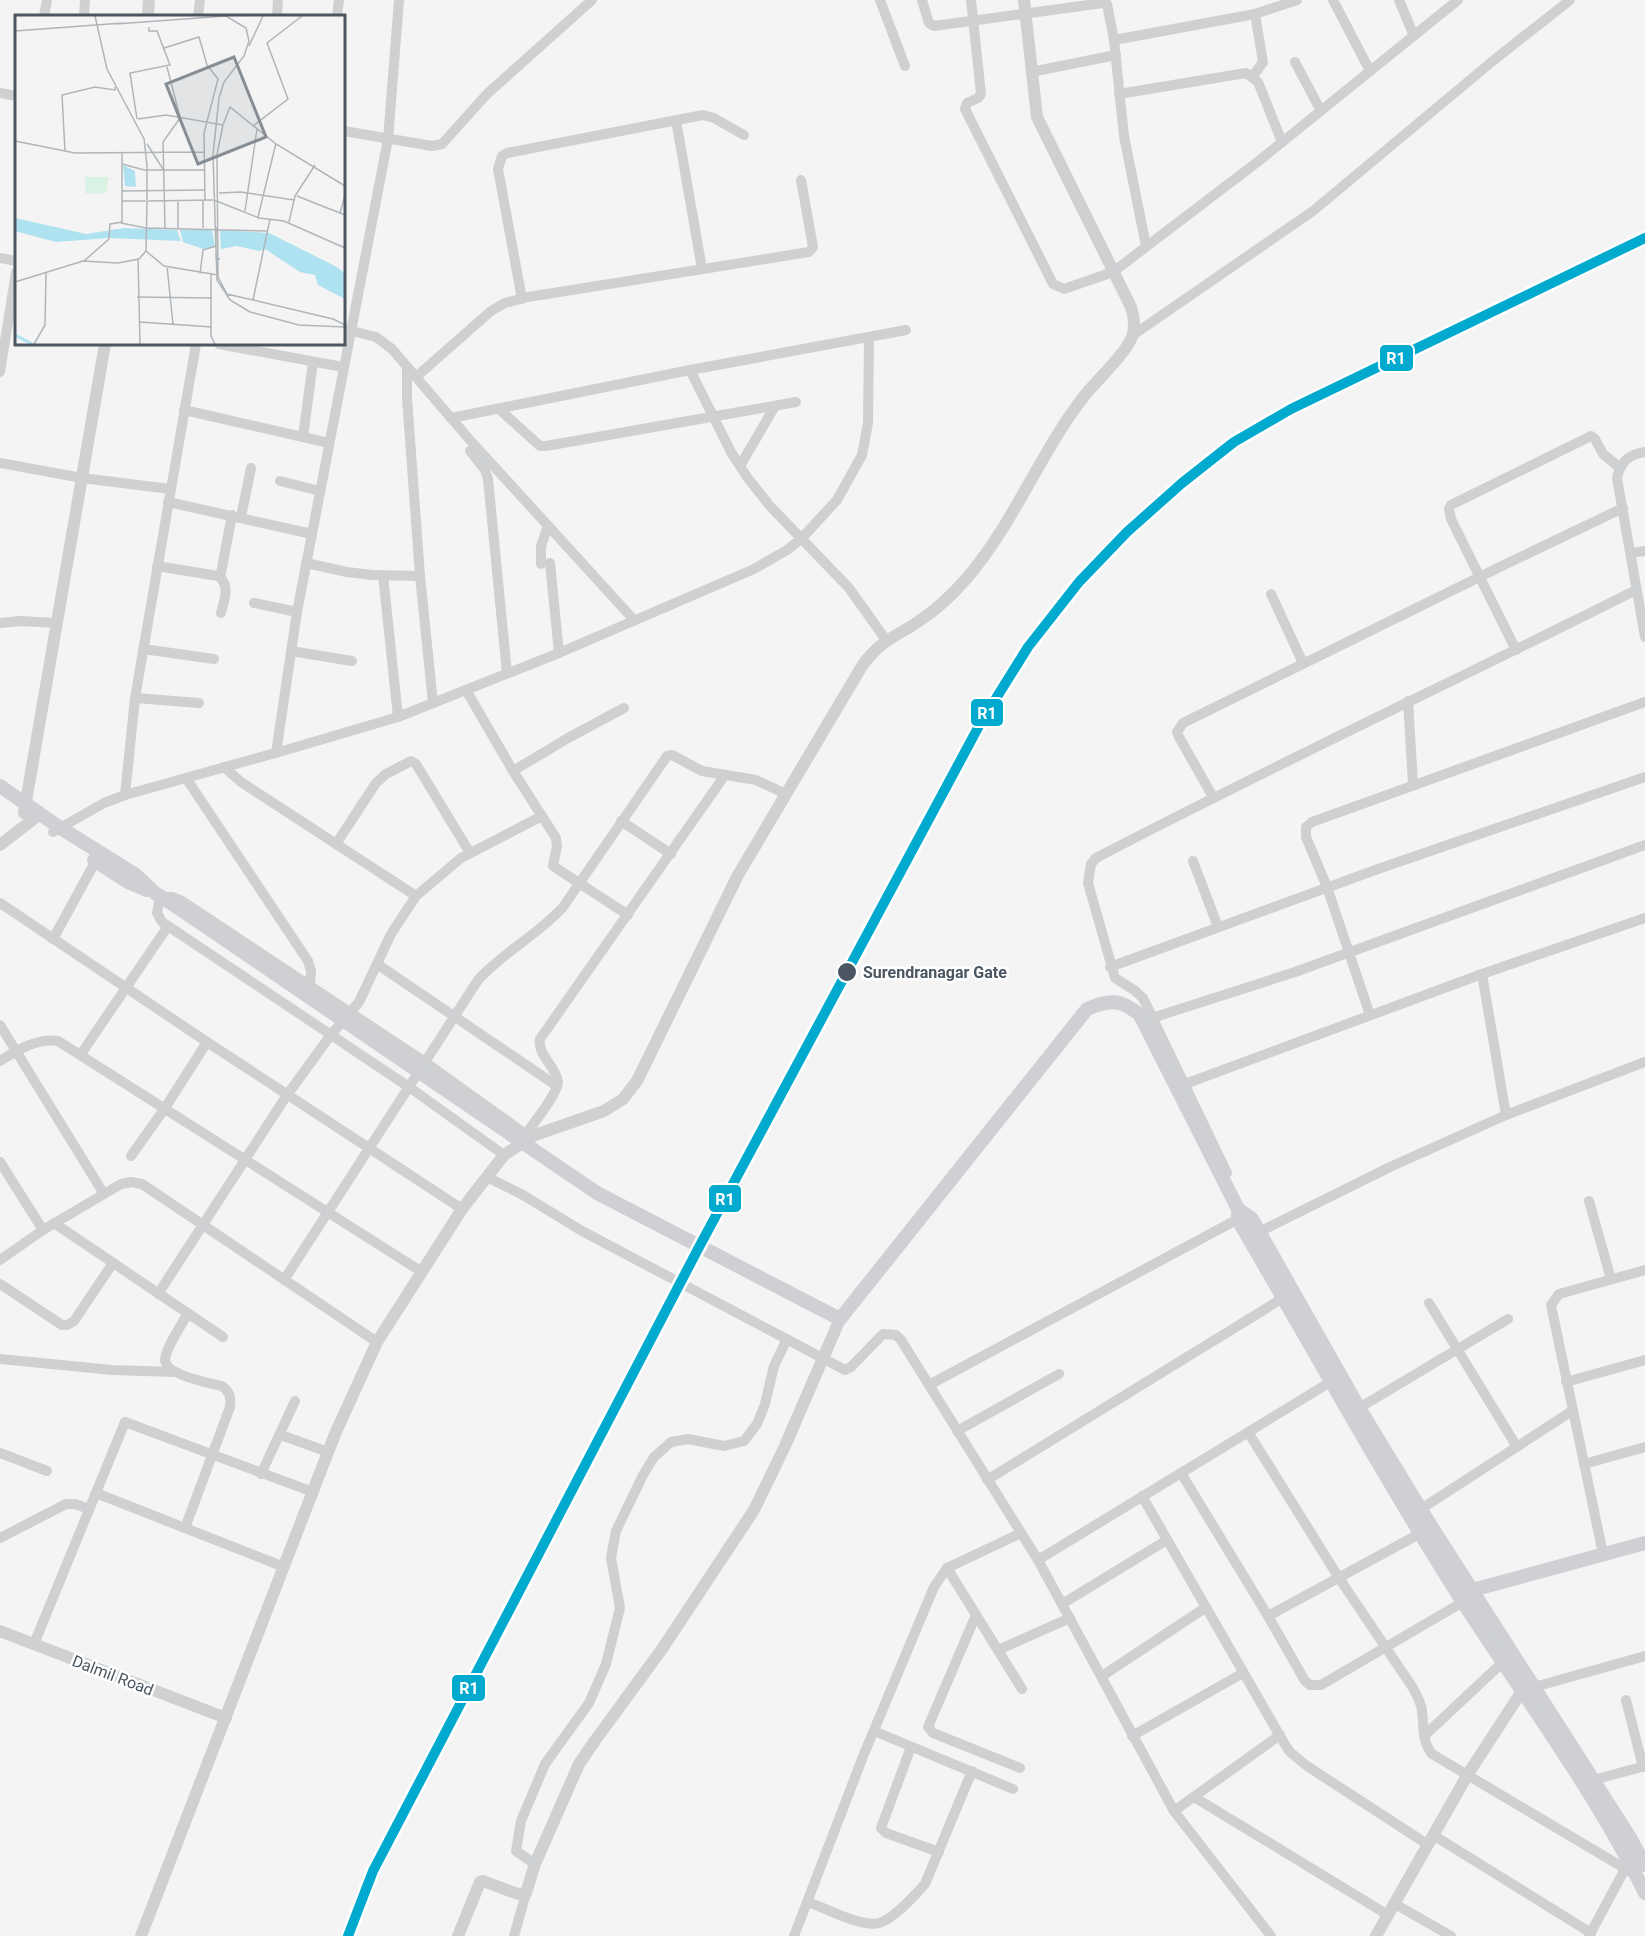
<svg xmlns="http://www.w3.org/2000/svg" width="1645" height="1936" font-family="Roboto,sans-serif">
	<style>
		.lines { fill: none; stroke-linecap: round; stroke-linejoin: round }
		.minor { stroke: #ced0d2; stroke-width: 10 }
		.tertiary { stroke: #ced0d2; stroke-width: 12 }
		.secondary { stroke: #ced0d4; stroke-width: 14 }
		.tertiary-bridge { stroke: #ced0d2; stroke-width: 12 }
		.secondary-bridge { stroke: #ced0d4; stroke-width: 14 }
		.rail-1-casing { stroke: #fff; stroke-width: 15 }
		.rail-1 { stroke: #00a9ce; stroke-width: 10 }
		.stop-dot { fill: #4a5661; stroke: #fff; stroke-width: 2 }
		.labels { text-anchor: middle; stroke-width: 5; stroke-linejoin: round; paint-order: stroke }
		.stop-label { font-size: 16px; font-weight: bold; fill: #4a5661; stroke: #fff; text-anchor: start }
		.street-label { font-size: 16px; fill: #4a5661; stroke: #fff }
		.inset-river { fill: none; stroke: #aee2f0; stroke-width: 3 }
		.inset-road { fill: none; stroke: #b0b5b9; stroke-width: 1.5 }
		.view { fill: #868d94; fill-opacity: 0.15; stroke: #868d94; stroke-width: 3 }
		.inset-edge { fill: none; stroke: #4a5661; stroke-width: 3 }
		.line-badge { stroke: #fff; stroke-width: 2 }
		.badge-label { font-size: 16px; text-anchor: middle; font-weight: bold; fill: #fff }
	</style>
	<rect width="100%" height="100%" fill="#f4f4f4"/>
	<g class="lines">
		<!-- minor -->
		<g class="minor">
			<path d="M880,0l25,66"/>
			<path d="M922,0l7,23 5,3 169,-23 4,1 7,36 10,96 22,110"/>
			<path d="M971,0l10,94 -3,4 -11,5 -2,6 88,175 11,5 49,-17 147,-112 198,-160"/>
			<path d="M1333,0l37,71"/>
			<path d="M1399,0l15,36"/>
			<path d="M44,16l3,-16"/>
			<path d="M84,16l1,-16"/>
			<path d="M198,16l2,-16"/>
			<path d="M277,16l1,-16"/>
			<path d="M337,16l2,-16"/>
			<path d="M1114,40l141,-26 42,-14"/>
			<path d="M1295,62l26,49"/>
			<path d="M1031,72l85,-17"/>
			<path d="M1253,76l10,-14 -8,-48"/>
			<path d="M0,93l16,3"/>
			<path d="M1119,94l127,-21 12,9 24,60"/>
			<path d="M676,120l26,149"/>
			<path d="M344,131l88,15 10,-2 45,-50 105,-94"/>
			<path d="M0,258l16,3"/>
			<path d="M522,299l-24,-130 4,-13 5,-3 196,-38 11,3 30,17"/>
			<path d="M344,329l32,8 16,12 77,90 165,181"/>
			<path d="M1133,335l180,-124 181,-151 76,-60"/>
			<path d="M219,344l124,23"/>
			<path d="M407,367v31l13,178 13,127"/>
			<path d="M690,370l41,82 16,25 23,29 79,82 37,52"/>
			<path d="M0,372l16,-100"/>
			<path d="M416,377l75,-66 14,-8 23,-6 281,-45 4,-5 -12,-67"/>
			<path d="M499,409l41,37h6l250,-44"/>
			<path d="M184,410l145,33"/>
			<path d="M451,418l239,-48 216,-40"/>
			<path d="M303,437l10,-75"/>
			<path d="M470,451l15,19 3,9 19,194"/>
			<path d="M1645,452c-17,3 -24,9 -28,26l28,159"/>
			<path d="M0,463l82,15 88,11"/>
			<path d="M740,466l35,-60"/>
			<path d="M280,481l40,10"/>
			<path d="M168,502l144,32"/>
			<path d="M241,517l10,-49"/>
			<path d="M1631,553l14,-2"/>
			<path d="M306,563l41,9 25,3 48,1"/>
			<path d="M550,563l9,90"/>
			<path d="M541,564v-18l7,-20"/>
			<path d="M157,566l61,10 3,-3 11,-58"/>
			<path d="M383,575l15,142"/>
			<path d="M218,576c13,9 6,24 3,37"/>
			<path d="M1271,594l32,69"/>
			<path d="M254,603l43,9"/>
			<path d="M0,623l20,-2 37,2"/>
			<path d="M143,649l71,10"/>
			<path d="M1516,650l-65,-131 -2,-10 2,-4 140,-69 4,3 8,15 16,13"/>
			<path d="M291,651l61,10"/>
			<path d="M466,690l47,81 43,67 1,8 -4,20 75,49"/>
			<path d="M135,698l64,5"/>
			<path d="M1408,701l5,83"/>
			<path d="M276,753l21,-141 91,-473 11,-139"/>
			<path d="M224,767l17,15 175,114"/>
			<path d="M513,771l55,-33 56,-30"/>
			<path d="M186,778l122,183 3,10 -1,15"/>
			<path d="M125,795l10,-97 61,-354"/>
			<path d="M1213,797l-34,-60 -2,-5 6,-9 323,-159 117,-56"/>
			<path d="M621,821l50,33"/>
			<path d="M53,832l51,-29 21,-8 161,-45 112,-33 161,-64 195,-84 33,-19 14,-11 36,-39 25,-45 6,-32 1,-86"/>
			<path d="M336,844l40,-61 10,-9 25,-13 5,3 54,89"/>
			<path d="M1193,861l25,66"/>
			<path d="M0,903l207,139 255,167"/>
			<path d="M53,939l46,-84"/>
			<path d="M377,964l180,122"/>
			<path d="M1110,967l268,-98 267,-92"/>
			<path d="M1482,974l24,141"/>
			<path d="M1370,1015l-43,-128 -21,-50v-10l6,-5 333,-120"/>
			<path d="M1152,1018l143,-46 350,-127"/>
			<path d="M0,1025l104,169"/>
			<path d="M81,1054l87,-128"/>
			<path d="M0,1061c17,-11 37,-23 58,-20l364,231"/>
			<path d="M1185,1084l297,-110 163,-56"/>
			<path d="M526,1134c7,-10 32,-41 32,-52 -2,-16 -21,-27 -18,-43l185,-264"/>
			<path d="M504,1155l-95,-68 -247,-165 -5,-9 3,-16h12l10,4 243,161 106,76"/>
			<path d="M131,1156l34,-48 42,-66"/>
			<path d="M0,1162l43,68"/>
			<path d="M1227,1173l-84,-175 -9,-8 -19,-12 -27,-95 3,-19 5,-6c178,-93 361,-178 540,-268"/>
			<path d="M487,1177l36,18 59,36 263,139 6,-3 32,-33 13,1 5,5 137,220 136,251 97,125"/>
			<path d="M1589,1201l22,78"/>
			<path d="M54,1223l169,114"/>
			<path d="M1259,1232l131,-65 116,-52 139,-53"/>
			<path d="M0,1260l43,-30 78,-46 10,-2 11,2 235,158"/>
			<path d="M284,1280l194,-300c25,-28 60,-45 85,-73l104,-151 5,-1 30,16 54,9 30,14"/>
			<path d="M0,1284l62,41h5l7,-4 39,-58"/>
			<path d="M158,1294l129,-199 43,-59 29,-34 32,-68 25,-38 45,-38 81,-42"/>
			<path d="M1429,1303l88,144"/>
			<path d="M0,1359l112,11 63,2"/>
			<path d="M1566,1382l79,-22"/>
			<path d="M929,1385l309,-166"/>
			<path d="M1359,1408l149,-89"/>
			<path d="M957,1431l102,-57"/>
			<path d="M1248,1432l91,146 74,110c4,8 8,14 9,23 2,16 0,31 10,43l204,121"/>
			<path d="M281,1435l47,17"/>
			<path d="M0,1453l47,18"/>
			<path d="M1584,1464l61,-17"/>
			<path d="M1181,1473l87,143 37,65 5,4h11l142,-83"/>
			<path d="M261,1474l34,-73"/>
			<path d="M987,1480l296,-182"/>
			<path d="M96,1493l188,74"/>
			<path d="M1142,1496l142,247 6,9 17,14 120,78"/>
			<path d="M1421,1509l151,-98"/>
			<path d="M185,1528l45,-121c1,-10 0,-15 -8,-21 -13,-3 -56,-11 -57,-26 0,-11 17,-36 23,-47"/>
			<path d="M0,1538l66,-34h9l14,5"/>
			<path d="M1603,1554l-52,-249 8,-11 86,-24"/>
			<path d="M1038,1560l294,-179"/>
			<path d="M947,1568l75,121"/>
			<path d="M1062,1604l105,-64"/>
			<path d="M976,1615l-48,112 5,6 87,35"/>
			<path d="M1268,1616l153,-83"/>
			<path d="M34,1644l91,-222 188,70"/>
			<path d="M998,1650l72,-32"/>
			<path d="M1102,1676l103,-68"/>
			<path d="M1527,1689l118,-33"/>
			<path d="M1626,1700l17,67"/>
			<path d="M874,1731l139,58"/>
			<path d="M1132,1736l111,-63"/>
			<path d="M1424,1736l79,-74"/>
			<path d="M911,1747l-30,81 5,5 53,19"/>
			<path d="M1593,1780l52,-14"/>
			<path d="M1194,1797l194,118"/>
			<path d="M1174,1811l106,-76"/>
			<path d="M1433,1835l158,98"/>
			<path d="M535,1864l-19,-13 5,-30 24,-57 44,-61 17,-39 14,-56 -9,-50 5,-27 27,-56 11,-18 17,-15 17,-3 36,7 20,-5 13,-17 8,-20 9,-38 13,-27"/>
			<path d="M808,1902c17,6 54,26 71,21 15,-4 36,-28 46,-39l47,-113"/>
			<path d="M1395,1904l56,32"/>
			<path d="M514,1936l12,-43"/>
			<path d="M794,1936l70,-182 70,-167 13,-19 74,-35"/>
			<path d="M1589,1936l36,-67"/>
		</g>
		<!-- tertiary -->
		<g class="tertiary">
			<path d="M148,16l1,-16"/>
			<path d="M24,813l81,-469"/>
			<path d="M0,845l40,-31"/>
			<path d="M0,1631l226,87"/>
			<path d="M141,1936l194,-502 42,-92 85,-133 42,-54 31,-20 69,-24 19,-12 14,-18 101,-206 124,-209c20,-28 35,-29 60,-47 16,-11 31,-25 44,-40 48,-55 74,-127 119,-184 12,-15 43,-43 48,-61 2,-9 1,-18 -2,-27l-94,-190 -13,-117"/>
			<path d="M458,1936l22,-54 3,-1 35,13 8,-1 9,-29 44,-100 15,-22"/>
			<path d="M1376,1936l92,-162 54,-83"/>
		</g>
		<!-- secondary -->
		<g class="secondary">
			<path d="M0,786l59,41 77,48 19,18 16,10"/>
			<path d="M94,860l34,22 19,8"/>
			<path d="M1140,1015l98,194v10l4,8c72,123 141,249 217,369 63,98 134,192 186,297"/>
			<path d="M1238,1209l14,10 107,189 67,110 203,318 16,29"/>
			<path d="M1465,1592l180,-49"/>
		</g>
		<!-- tertiary-bridge -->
		<path class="tertiary-bridge" d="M594,1742l68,-93 92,-139 31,-64 55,-127"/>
		<!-- secondary-bridge -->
		<path class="secondary-bridge" d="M171,903l426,290 243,126 247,-310c22,-10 34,-10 53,6"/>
		<defs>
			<path id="rail-1" d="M348,1936l25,-65 325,-622 282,-525 48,-77 51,-65 48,-50 55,-49 52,-41 57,-33 354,-171"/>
		</defs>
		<!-- rail-1 casing -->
		<use href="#rail-1" class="rail-1-casing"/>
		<!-- rail-1 -->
		<use href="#rail-1" class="rail-1"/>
	</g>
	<!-- markers -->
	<circle class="stop-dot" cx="847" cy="972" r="10"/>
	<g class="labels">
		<!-- stop labels -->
		<g class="stop-label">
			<text x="863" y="978">Surendranagar Gate</text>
		</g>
		<!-- street labels -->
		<g class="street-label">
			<text transform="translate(113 1675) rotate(21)" y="6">Dalmil Road</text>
		</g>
	</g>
	<!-- overview -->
	<g transform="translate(15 15)">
		<rect width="330" height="330" fill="#f4f4f4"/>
		<path d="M70,162h24l-3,16 -20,1z" fill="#d9f2e3"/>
		<path d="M108,150l12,6 1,16 -11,-1zM0,203l71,16 38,-6 53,2 4,11 -72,-3 -53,4 -41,-11zM165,215h32l3,16 -12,3 -20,-7zM205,215l49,3 66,33 10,7v26l-27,-14 -3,-10 -15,-3 -35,-23 -6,2 -22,-5 -16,3z" fill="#aee2f0"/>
		<path class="inset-river" d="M0,320l17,9"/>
		<path class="inset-road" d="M80,1l12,53 37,70M101,9l110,-8 20,12 3,13 -5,15 -20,26 -5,16 -6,57 4,125 13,20 20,12 49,13 46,2M0,16l108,-8M234,31l14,-30M149,33l35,-11 8,28 11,14 -14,54 1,67M152,52l13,50M122,104l-7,-46 40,-8 -13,-34h-8v-4M123,104l28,-4 57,10 7,-18 46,37 69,42M208,110l-6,29 1,123 9,17 26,6M238,111l35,-27 -21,-56 35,-27M129,123l3,28M0,126l60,12 129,-1M132,129l16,25M50,136l-3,-56 33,-8 20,3v-3M107,149l26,7M132,155h57M107,176l82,-1M204,178l22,-1 53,8M282,181l48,19M132,185v-36M199,185l45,18 25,3 61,27M107,186h24M132,186l66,-1M163,187v26M230,196l12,-82M325,198l5,-18M243,202l18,-74M255,204l-17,81 80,19 12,6M274,207l6,-26 20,-31M106,208l25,5 121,3M201,212v31l4,1M150,213l-2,-86 17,-24M188,213v-28M131,236l18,15 54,9M123,244l2,85M69,246l25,-22 1,-15 12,-2v-70M152,251l6,58M185,259l3,-24 13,-4M196,259v62l4,8M0,267l68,-21 35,2 21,-4 7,-8 1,-50M122,282l75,1M125,307l72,5M19,329l11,-19 1,-52"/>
		<path class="view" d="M219,42l32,80 -68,27 -32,-80z"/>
		<rect width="330" height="330" class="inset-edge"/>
	</g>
	<g class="line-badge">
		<rect x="1379" y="344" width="35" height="28" rx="6" fill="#00a9ce"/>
		<rect x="970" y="698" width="34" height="29" rx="6" fill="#00a9ce"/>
		<rect x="708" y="1184" width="34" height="29" rx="6" fill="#00a9ce"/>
		<rect x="451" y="1674" width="35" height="28" rx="6" fill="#00a9ce"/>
	</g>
	<g class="badge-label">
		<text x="1396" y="364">R1</text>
		<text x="987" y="719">R1</text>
		<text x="725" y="1205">R1</text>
		<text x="469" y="1694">R1</text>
	</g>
</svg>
